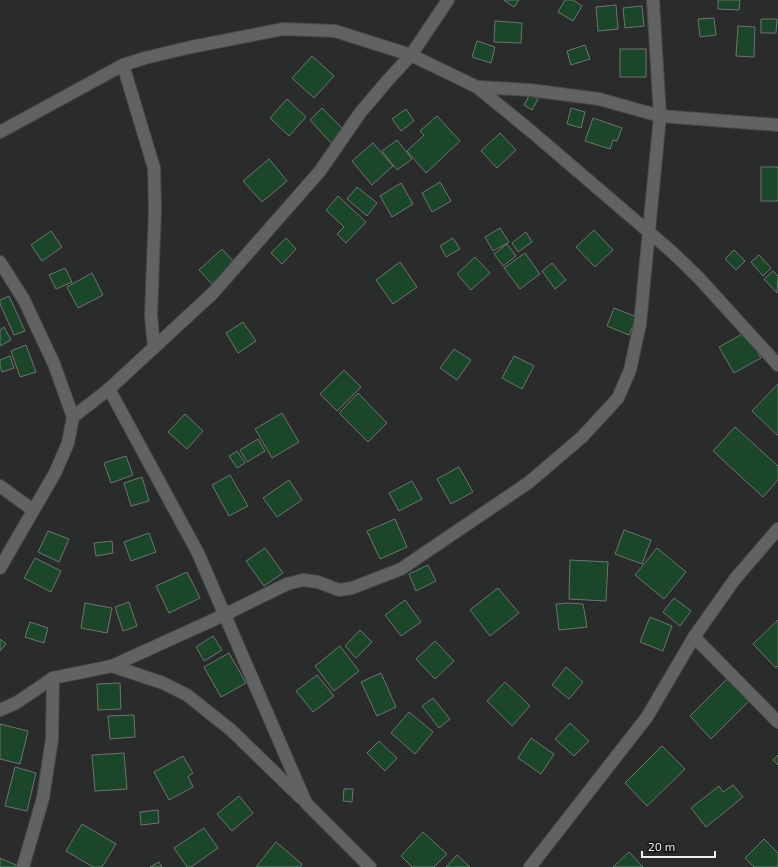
<svg xmlns="http://www.w3.org/2000/svg" width="778" height="867" font-family="'Exo 2',sans-serif">
	<style>
		.building { fill: #1b4629; stroke: #707371 }
		.lines { fill: none; stroke-linecap: round; stroke-linejoin: round }
		.minor-casing { stroke: #484948; stroke-width: 14 }
		.minor { stroke: #606361; stroke-width: 12 }
	</style>
	<rect width="100%" height="100%" fill="#2a2c2b"/>
	<!-- building -->
	<g class="building">
		<path d="M504,0h15l-5,7z"/>
		<path d="M565,0h8l9,6 -9,15 -15,-9z"/>
		<path d="M718,0h22l-1,10 -21,-1z"/>
		<path d="M616,5l2,24 -20,2 -2,-24z"/>
		<path d="M642,6l2,20 -19,2 -2,-20z"/>
		<path d="M714,18l2,17 -16,2 -2,-18z"/>
		<path d="M761,19h16l-1,14h-15z"/>
		<path d="M495,21l27,2 -1,20 -27,-1z"/>
		<path d="M738,26l17,1 -1,30 -18,-1z"/>
		<path d="M477,41l18,6 -4,16 -19,-6z"/>
		<path d="M585,45l5,14 -19,6 -4,-14z"/>
		<rect x="620" y="49" width="26" height="28"/>
		<path d="M312,56l22,20 -20,22 -22,-20z"/>
		<path d="M530,94l8,5 -6,11 -8,-5z"/>
		<path d="M287,99l19,18 -17,19 -19,-18z"/>
		<path d="M322,108l22,22 -13,13 -21,-23z"/>
		<path d="M571,108l14,4 -4,16 -14,-4z"/>
		<path d="M406,109l8,12 -13,10 -9,-12z"/>
		<path d="M437,116l23,25 -34,32 -19,-22 17,-16 -4,-4z"/>
		<path d="M593,118l29,10 -5,13 -4,-1 -3,9 -25,-8z"/>
		<path d="M500,133l16,17 -19,18 -16,-17z"/>
		<path d="M397,140l15,19 -15,11 -15,-19z"/>
		<path d="M373,143l20,23 -21,19 -20,-24z"/>
		<path d="M269,159l18,22 -25,21 -19,-21z"/>
		<rect x="761" y="167" width="17" height="34"/>
		<path d="M440,182l11,19 -19,11 -10,-19z"/>
		<path d="M401,183l12,21 -21,13 -12,-21z"/>
		<path d="M357,187l20,16 -10,13 -20,-17z"/>
		<path d="M338,196l28,26 -20,21 -9,-9 7,-7 -18,-17z"/>
		<path d="M500,228l9,14 -16,9 -8,-14z"/>
		<path d="M594,230l19,20 -18,17 -19,-20z"/>
		<path d="M51,231l11,16 -20,14 -11,-16z"/>
		<path d="M526,232l6,10 -14,10 -6,-9z"/>
		<path d="M286,238l10,11 -14,15 -11,-11z"/>
		<path d="M453,238l7,11 -14,8 -6,-11z"/>
		<path d="M507,244l9,12 -13,10 -9,-12z"/>
		<path d="M222,249l13,14 -23,21 -13,-14z"/>
		<path d="M734,250l11,11 -9,9 -11,-11z"/>
		<path d="M525,253l15,21 -20,15 -16,-21z"/>
		<path d="M759,255l12,13 -8,8 -12,-14z"/>
		<path d="M475,257l15,16 -19,17 -14,-16z"/>
		<path d="M400,262l17,25 -24,17 -17,-24z"/>
		<path d="M552,263l14,17 -11,9 -13,-18z"/>
		<path d="M65,268l7,14 -16,7 -7,-14z"/>
		<path d="M773,271l5,5 -1,17 -13,-14z"/>
		<path d="M92,273l11,22 -25,13 -11,-21z"/>
		<path d="M9,296l16,35 -11,4 -14,-31v-4z"/>
		<path d="M614,308l23,9 -8,18 -22,-9z"/>
		<path d="M243,322l13,19 -18,12 -12,-20z"/>
		<path d="M4,327l7,13 -11,6v-16z"/>
		<path d="M746,332l15,26 -27,15 -15,-26z"/>
		<path d="M26,345l10,27 -16,5 -9,-26z"/>
		<path d="M454,349l17,11 -14,20 -17,-12z"/>
		<path d="M10,356l4,12 -12,4 -2,-6v-6z"/>
		<path d="M514,356l20,10 -12,23 -20,-11z"/>
		<path d="M344,370l17,17 -24,24 -17,-17z"/>
		<path d="M778,384v51h-1l-25,-24z"/>
		<path d="M358,393l29,30 -19,19 -29,-29z"/>
		<path d="M282,413l17,29 -27,16 -17,-29z"/>
		<path d="M185,414l18,17 -16,18 -19,-17z"/>
		<path d="M735,427l43,39v14l-15,17 -50,-46z"/>
		<path d="M258,439l7,12 -18,11 -7,-12z"/>
		<path d="M237,451l8,12 -8,5 -8,-12z"/>
		<path d="M126,456l7,19 -22,8 -7,-20z"/>
		<path d="M459,467l14,25 -22,12 -14,-25z"/>
		<path d="M230,475l18,31 -19,10 -17,-31z"/>
		<path d="M142,477l7,24 -18,5 -7,-23z"/>
		<path d="M289,480l13,20 -25,17 -14,-19z"/>
		<path d="M412,481l10,18 -23,12 -10,-18z"/>
		<path d="M395,519l12,28 -27,12 -13,-28z"/>
		<path d="M624,530l27,10 -9,24 -27,-10z"/>
		<path d="M48,531l21,8 -10,23 -21,-10z"/>
		<path d="M149,533l7,19 -25,9 -7,-19z"/>
		<path d="M112,541l1,12 -17,3 -2,-13z"/>
		<path d="M265,548l18,25 -19,13 -18,-25z"/>
		<path d="M657,548l29,24 -22,27 -29,-24z"/>
		<path d="M35,558l26,13 -10,21 -27,-14z"/>
		<path d="M570,560l38,2 -2,39 -37,-2z"/>
		<path d="M428,565l8,16 -20,10 -7,-17z"/>
		<path d="M187,572l13,26 -31,15 -13,-27z"/>
		<path d="M498,588l21,25 -29,23 -20,-26z"/>
		<path d="M674,598l17,13 -11,15 -17,-14z"/>
		<path d="M405,600l16,22 -20,14 -16,-21z"/>
		<path d="M129,602l8,24 -14,5 -8,-24z"/>
		<path d="M85,603l27,5 -5,25 -26,-5z"/>
		<path d="M569,603l14,1 4,23 -28,3 -3,-26z"/>
		<path d="M650,617l22,9 -9,25 -23,-9z"/>
		<path d="M778,620v46l-2,2 -23,-24z"/>
		<path d="M30,622l18,6 -4,15 -19,-6z"/>
		<path d="M360,630l12,12 -16,16 -11,-12z"/>
		<path d="M213,636l9,14 -18,11 -8,-14z"/>
		<path d="M0,639l6,5 -6,7z"/>
		<path d="M435,641l19,20 -19,18 -19,-20z"/>
		<path d="M340,646l19,25 -25,20 -19,-25z"/>
		<path d="M229,653l17,30 -25,14 -17,-30z"/>
		<path d="M566,667l17,15 -14,17 -17,-14z"/>
		<path d="M381,673l15,34 -19,9 -16,-34z"/>
		<path d="M317,675l17,21 -21,16 -17,-21z"/>
		<path d="M729,677l22,22 -40,40 -21,-23z"/>
		<path d="M505,682l25,24 -18,20 -25,-25z"/>
		<path d="M120,683l1,26 -23,1 -1,-26z"/>
		<path d="M433,698l17,21 -11,9 -17,-22z"/>
		<path d="M409,712l24,20 -18,22 -24,-21z"/>
		<path d="M134,715l1,22 -25,2 -2,-23z"/>
		<path d="M570,723l19,18 -15,15 -19,-17z"/>
		<path d="M0,724l28,7 -8,33 -20,-5z"/>
		<path d="M531,738l23,16 -13,20 -23,-16z"/>
		<path d="M379,741l18,17 -12,13 -18,-18z"/>
		<path d="M662,746l23,23 -38,37 -22,-23z"/>
		<path d="M124,753l3,36 -32,2 -3,-36z"/>
		<path d="M778,755v10l-5,-5z"/>
		<path d="M183,756l10,17 -5,3 5,11 -24,13 -15,-28z"/>
		<path d="M15,767l21,6 -9,38 -22,-5z"/>
		<path d="M733,785l10,12 -37,30 -15,-19 28,-22 4,6z"/>
		<path d="M344,789h9l-1,13 -9,-1z"/>
		<path d="M239,796l14,17 -21,18 -15,-17z"/>
		<path d="M158,810l1,13 -18,2 -1,-13z"/>
		<path d="M82,824l34,20 -14,23h-9l-27,-16z"/>
		<path d="M204,828l14,20 -27,19h-4l-13,-19z"/>
		<path d="M423,832l24,22 -13,13h-22l-11,-11z"/>
		<path d="M764,839l14,14v14h-24l-9,-9z"/>
		<path d="M276,842l26,22 -2,3h-44z"/>
		<path d="M629,852l14,15h-30z"/>
		<path d="M457,855l13,12h-24z"/>
		<path d="M0,858l18,8 -1,1h-17z"/>
		<path d="M159,862l3,5h-12z"/>
	</g>
	<g class="lines">
		<defs>
			<g id="minor">
				<path d="M123,65l31,103 1,42 -4,105 3,33"/>
				<path d="M477,87l53,3 69,9 61,17 118,9"/>
				<path d="M0,132l123,-67 22,-7 46,-11 92,-18 52,2 76,24 37,-55"/>
				<path d="M0,262l24,38 30,64 19,53"/>
				<path d="M109,389l89,164 108,250 64,64"/>
				<path d="M0,486l33,24"/>
				<path d="M0,568l55,-95 13,-30 5,-26 36,-28 104,-96 107,-122 40,-58 28,-33 23,-25 66,32 55,45 139,119 27,26 80,88"/>
				<path d="M694,637l84,85"/>
				<path d="M112,666l51,17 24,12 44,35 70,68"/>
				<path d="M0,710l16,-7 37,-25 59,-12 112,-51 63,-31 16,-4 15,2 21,8 13,-2 49,-19 127,-86 54,-46 36,-39 12,-28 10,-46 20,-208 -7,-116"/>
				<path d="M23,867l20,-69 9,-59 1,-61"/>
				<path d="M530,867l117,-150 47,-80 41,-58 43,-50"/>
			</g>
		</defs>
		<!-- minor casing -->
		<use href="#minor" class="minor-casing"/>
		<!-- minor -->
		<use href="#minor" class="minor"/>
	</g>
	<!-- scale -->
	<path d="M642 851v6h73v-6" fill="none" stroke="#eeefee" stroke-width="2"/>
	<text x="648" y="851" font-size="12" fill="#eeefee" stroke="#141514" stroke-width="3" paint-order="stroke">20 m</text>
</svg>
